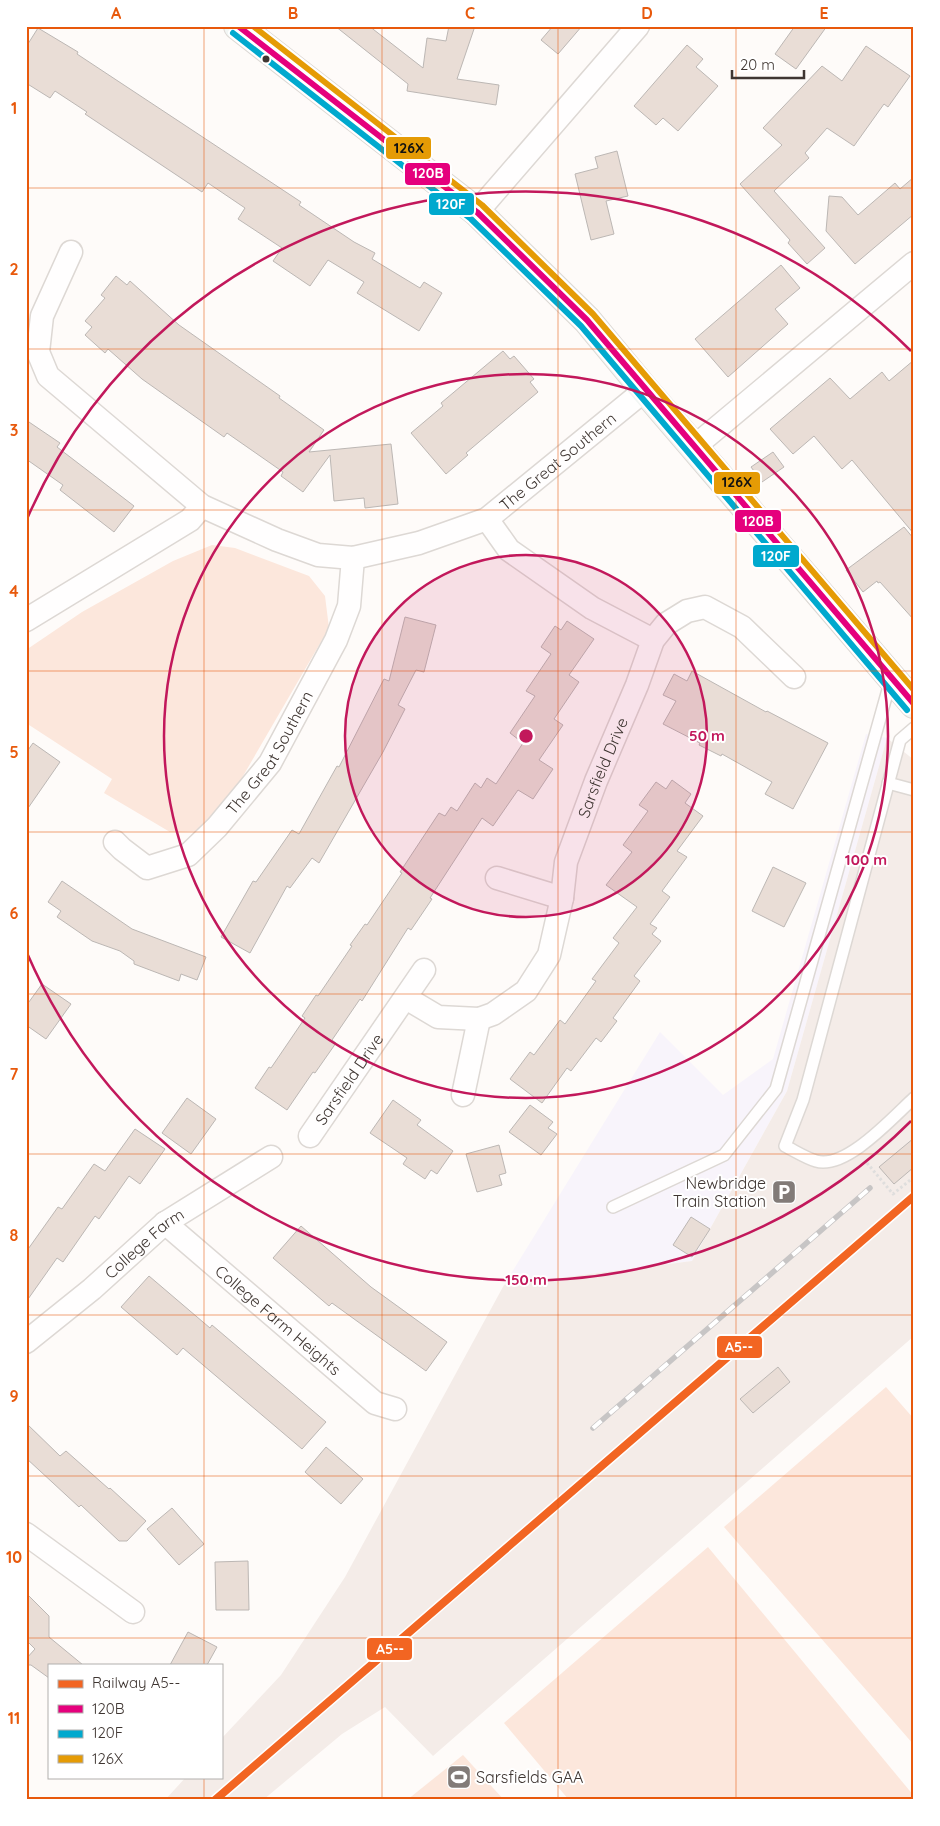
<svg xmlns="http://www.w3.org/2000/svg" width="940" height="1826" font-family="Quicksand,sans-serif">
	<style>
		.commercial { fill: #f8f4fb }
		.built { fill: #f4ece8 }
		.green { fill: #fce7dc }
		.building { fill: #e9ddd6; stroke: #bcb7b4 }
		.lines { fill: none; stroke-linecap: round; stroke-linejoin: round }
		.service-casing { stroke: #ddd8d4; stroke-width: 14 }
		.minor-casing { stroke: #ddd8d4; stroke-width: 25 }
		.secondary-casing { stroke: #ddd8d4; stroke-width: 30 }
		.path { stroke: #dfdedd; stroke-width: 3; stroke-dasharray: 2.5 2.5; stroke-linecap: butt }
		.service { stroke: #fffefe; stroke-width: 11 }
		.minor { stroke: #fffefe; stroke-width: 22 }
		.secondary { stroke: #f2f6f4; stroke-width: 28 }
		.rail-casing { stroke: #c7c5c5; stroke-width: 5.5 }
		.rail { stroke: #fff; stroke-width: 4; stroke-dasharray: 11; stroke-linecap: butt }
		.bus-1-casing { stroke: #fff; stroke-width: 10 }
		.bus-2-casing { stroke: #fff; stroke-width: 10 }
		.bus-3-casing { stroke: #fff; stroke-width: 10 }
		.bus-1 { stroke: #e5007d; stroke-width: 6 }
		.bus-2 { stroke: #00a9ce; stroke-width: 6 }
		.bus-3 { stroke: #e59b05; stroke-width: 6 }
		.rail-1-casing { stroke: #fff; stroke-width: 11 }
		.rail-1 { stroke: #f26522; stroke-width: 8 }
		.grid { fill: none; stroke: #e8590c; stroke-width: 1; stroke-opacity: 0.55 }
		.ring { fill: none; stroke: #c2185b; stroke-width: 2.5 }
		.bus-dot { fill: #3f3632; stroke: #fff; stroke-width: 2 }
		.labels { text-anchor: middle; stroke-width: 4; stroke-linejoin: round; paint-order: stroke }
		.street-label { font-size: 16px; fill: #3f3632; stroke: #fff }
		.poi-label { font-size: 16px; fill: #3f3632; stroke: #fff; text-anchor: end }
		.centre { fill: #c2185b; stroke: #fff; stroke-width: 2.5 }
		.ring-label { font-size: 15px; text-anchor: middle; font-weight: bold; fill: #c2185b; stroke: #fff; stroke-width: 4; stroke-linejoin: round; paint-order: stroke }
		.line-badge { stroke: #fff; stroke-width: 2 }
		.badge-label { font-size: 14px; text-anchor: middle; font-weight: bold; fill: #fff }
		.pale-badge-label { font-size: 14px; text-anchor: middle; font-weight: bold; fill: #111 }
		.neatline { fill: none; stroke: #e8590c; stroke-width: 2 }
		.grid-label { font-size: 16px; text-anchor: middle; font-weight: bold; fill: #e8590c }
	</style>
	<rect width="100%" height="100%" fill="#fefbf9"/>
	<!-- commercial -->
	<path class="commercial" d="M866,734l21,4 -100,353 -95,170 -188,24 156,-253 63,63 50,-36z"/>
	<!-- built -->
	<path class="built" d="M887,738l27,22v576l-481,420 -48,-49 -43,27 -79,66h-98l21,-23h35v-38l60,-64 64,-98 159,-292 188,-24 95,-170z"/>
	<!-- green -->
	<g class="green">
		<path d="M212,545l23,3 74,28 16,20 4,32 -97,167 -36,36 -26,1 -66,-39 8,-14 -86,-56v-73l56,-38 91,-51z"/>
		<path d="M886,1387l28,32v326l-190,-218z"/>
		<path d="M708,1547l206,249v4h-345l-65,-77z"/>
		<path d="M463,1755l41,45h-97z"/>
	</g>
	<!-- building -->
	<g class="building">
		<path d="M335,26h34l54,42 4,-30 19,3 3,-15h26l-18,53 42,6 -3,20 -89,-14 1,-7z"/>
		<path d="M553,26h29l-24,28 -17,-14z"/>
		<path d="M795,26h32l-31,43 -21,-15z"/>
		<path d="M38,28l40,24 -1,2 224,148 -2,3 55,37 21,11 -3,6 48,29 4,-6 18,11 -23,38 -62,-38 7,-11 -36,-22 -18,26 -37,-25 9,-13 -44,-29 7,-11 -37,-25 -6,9 -117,-78 2,-2 -32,-21 -5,7 -24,-15v-36z"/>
		<path d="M687,45l16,14 -7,8 22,19 -40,45 -15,-13 -7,7 -22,-19z"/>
		<path d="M866,46l44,30 -22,31 -4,-3 -30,42 -27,-18 -22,25 4,5 -35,33 51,57 -18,16 -19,-21 2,-3 -50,-56 42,-39 -19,-17 59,-62 20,15z"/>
		<path d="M617,151l11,45 -22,5 8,33 -23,6 -16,-66 23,-6 -3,-11z"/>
		<path d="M914,177v37l-59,50 -29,-33 3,-35 13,1 16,18 37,-32 5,6z"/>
		<path d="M781,265l19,23 -25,21 13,15 -60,53 -33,-38z"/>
		<path d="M116,276l11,9 3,-4 49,44 101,71 -1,2 45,32 -15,22 82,-8 7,60 -33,4 -1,-10 -30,3 -4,-46 -27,37 -22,-16 2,-4 -56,-39 -3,4 -82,-58 -34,-30 -3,4 -20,-18 7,-8 -7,-6 20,-23 -4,-3z"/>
		<path d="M503,351l7,8 4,-3 20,23 -4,3 8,10 -72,61 2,2 -22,19 -35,-41 32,-27 -2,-3z"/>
		<path d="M914,360v174l-62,-74 -10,9 -28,-33 -21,18 -23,-25 60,-51 20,21 32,-27 7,9z"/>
		<path d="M26,420l34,23 -3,4 77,59 -20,26 -54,-42 3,-5 -37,-26z"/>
		<path d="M773,452l11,15 -22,15 -11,-15z"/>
		<path d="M904,527l10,12v81l-34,-38 -2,1 -1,-2 -14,11 -17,-22z"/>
		<path d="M405,617l31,8 -12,47 -8,-2 -18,35 7,4 -22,43 -64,111 -7,-5 -22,30 -3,-2 -37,67 -29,-16 32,-56 3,1 36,-52 7,4 38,-68 2,1 45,-88 5,2z"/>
		<path d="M567,621l27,18 -25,36 10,7 -25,37 9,6 -24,35 14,9 -20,30 -15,-9 -25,36 -11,-8 -52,80 2,1 -21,31 -3,-2 -46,73 -2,-2 -28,41 4,3 -21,30 -2,-1 -26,38 -32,-22 14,-21 2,1 34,-50 -3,-2 14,-21 2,1 34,-50 -2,-1 15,-21 2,1 35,-52 -2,-1 39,-59 6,3 6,-9 6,4 18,-28 6,5 6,-10 9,6 27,-41 -13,-10 25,-37 -9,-5 25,-37 -10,-7 14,-21 6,4z"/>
		<path d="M692,671l74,41 1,-1 61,32 -35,66 -28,-15 7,-12 -50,-28 -1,2 -22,-11 1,-2 -37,-19 13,-23 -13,-6 11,-21 13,7z"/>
		<path d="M33,743l27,19 -34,49v-58z"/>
		<path d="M672,780l19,14 -6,9 18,13 -26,35 10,6 -25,34 8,6 -20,27 7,4 -5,6 9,7 -27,35 6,5 -27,37 4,3 -16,21 -5,-4 -25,33 -4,-3 -25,35 -32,-24 20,-27 4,3 26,-35 5,4 31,-43 -4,-2 27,-36 -6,-5 24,-31 -31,-22 26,-33 -9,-7 25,-34 -9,-6 17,-23 10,7z"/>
		<path d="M773,867l33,16 -22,44 -32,-16z"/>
		<path d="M62,881l70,48 74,28 -9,23 -16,-6 -2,7 -45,-17v-3l-14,-10 -28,-10 -35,-24 4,-6 -13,-9z"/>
		<path d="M42,984l29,20 -25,35 -20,-14v-19z"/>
		<path d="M187,1098l29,21 -25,35 -29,-21z"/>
		<path d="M393,1100l28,20 -4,5 36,26 -16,23 -6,-4 -6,9 -22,-15 4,-6 -37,-25z"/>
		<path d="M530,1105l23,17 -5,6 9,6 -16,21 -32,-23z"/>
		<path d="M135,1129l30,20 -25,35 -11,-8 -30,43 -4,-3 -32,46 -6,-4 -31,44v-50l32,-45 4,2 32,-45 11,7z"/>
		<path d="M914,1138v29l-20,17 -15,-17z"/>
		<path d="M499,1145l7,28 -7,2 3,10 -25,7 -11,-38z"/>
		<path d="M691,1217l19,12 -18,28 -19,-12z"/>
		<path d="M301,1226l70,61 76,55 -21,29 -94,-68 -3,3 -56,-48z"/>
		<path d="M149,1276l61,52 2,-3 114,97 -24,27 -119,-101 -6,7 -56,-48z"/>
		<path d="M778,1367l12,15 -37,31 -13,-14z"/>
		<path d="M26,1423l34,33 6,-5 43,38 1,-1 36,33 -19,20h-8l-38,-36 -2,2 -53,-49z"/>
		<path d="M326,1447l37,32 -22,25 -36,-32z"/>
		<path d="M172,1508l32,36 -25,21 -32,-36z"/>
		<path d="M248,1561l1,49h-33l-1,-48z"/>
		<path d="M26,1593l23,23v21l34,28h-34v13l-18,-13h-5v-6l9,-10 -9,-9z"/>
		<path d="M188,1632l29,15 -10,18h-37z"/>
	</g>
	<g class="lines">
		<defs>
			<g id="service">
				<path d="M914,728l-14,12 -97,360 -18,46c10,5 21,12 31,15 30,9 77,-44 98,-63"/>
				<path d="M888,783l26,7"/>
				<path d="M613,1207l111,-52 52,-66 115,-410"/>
			</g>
			<g id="minor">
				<path d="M477,212l161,-186"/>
				<path id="s1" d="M71,252l-29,64 -4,36 10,24 154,130 75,34 41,15 35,3 66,-15 68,-24 158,-129"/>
				<path d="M694,447l220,-184"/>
				<path d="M487,519l22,31 83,58 61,32"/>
				<path d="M26,620l164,-100 12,-14"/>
				<path id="s2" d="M115,842l7,7 25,19 41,-13 29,-28 53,-64 66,-123 13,-34 4,-48"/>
				<path d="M497,878l65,20"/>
				<path id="s3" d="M406,998l32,19 41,2 14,-5 33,-23 23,-36 13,-57 4,-36 30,-81 41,-96 16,-45 13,-16 21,-13 18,-4 37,20 52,50"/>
				<path d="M463,1095l16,-76"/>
				<path id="s4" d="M310,1136l114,-166"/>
				<path id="s5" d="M165,1223l210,180 20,6"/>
				<path id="s6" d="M26,1342l66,-53 73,-66 106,-66"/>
				<path d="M26,1534l107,78"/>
			</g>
			<path id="secondary" d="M238,26l239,186 110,108 58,70 269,314"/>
		</defs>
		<!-- service casing -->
		<use href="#service" class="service-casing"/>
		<!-- minor casing -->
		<use href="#minor" class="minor-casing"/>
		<!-- secondary casing -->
		<use href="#secondary" class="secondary-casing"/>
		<!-- path -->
		<path class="path" d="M867,1163l26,31 21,-17"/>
		<!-- service -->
		<use href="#service" class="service"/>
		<!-- minor -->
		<use href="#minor" class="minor"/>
		<!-- secondary -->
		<use href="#secondary" class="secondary"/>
		<defs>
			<path id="rail" d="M593,1428l277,-240"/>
		</defs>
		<!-- rail casing -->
		<use href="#rail" class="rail-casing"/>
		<!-- rail -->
		<use href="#rail" class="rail"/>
		<defs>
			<path id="bus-1" d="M238,26l239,186 110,108 327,384"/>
			<path id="bus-2" d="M233,33l238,186 110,107 326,384"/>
			<path id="bus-3" d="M253,26l229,179 111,109 321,376"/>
		</defs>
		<!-- bus-1 casing -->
		<use href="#bus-1" class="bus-1-casing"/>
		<!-- bus-2 casing -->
		<use href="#bus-2" class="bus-2-casing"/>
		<!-- bus-3 casing -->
		<use href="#bus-3" class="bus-3-casing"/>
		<!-- bus-1 -->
		<use href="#bus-1" class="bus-1"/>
		<!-- bus-2 -->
		<use href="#bus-2" class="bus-2"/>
		<!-- bus-3 -->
		<use href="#bus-3" class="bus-3"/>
		<defs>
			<path id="rail-1" d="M215,1800l699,-604"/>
		</defs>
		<!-- rail-1 casing -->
		<use href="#rail-1" class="rail-1-casing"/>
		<!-- rail-1 -->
		<use href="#rail-1" class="rail-1"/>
	</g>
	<!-- grid -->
	<path class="grid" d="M204,26v1639M382,26v1774M558,26v1774M736,26v1774M26,188h888M26,349h888M26,510h888M26,671h888M26,832h888M26,994h888M26,1154h888M26,1315h888M26,1476h888M26,1638h888M204,1777v23"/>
	<!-- distance rings -->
	<circle cx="526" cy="736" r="181" fill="#c2185b" fill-opacity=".12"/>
	<g class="ring">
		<circle cx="526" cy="736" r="181"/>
		<circle cx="526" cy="736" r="362"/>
		<path d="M911 1121A544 544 0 0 1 27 953M27 519A544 544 0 0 1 911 351"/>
	</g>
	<!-- icons -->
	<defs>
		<symbol id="parking-square" viewBox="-11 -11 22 22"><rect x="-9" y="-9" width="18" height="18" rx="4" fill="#827b78" stroke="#fff"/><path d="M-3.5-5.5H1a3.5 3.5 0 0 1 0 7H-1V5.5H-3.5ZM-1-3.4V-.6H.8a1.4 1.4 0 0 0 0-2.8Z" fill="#fff"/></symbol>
		<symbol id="stadium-square" viewBox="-11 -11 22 22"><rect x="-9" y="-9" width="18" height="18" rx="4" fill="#827b78" stroke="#fff"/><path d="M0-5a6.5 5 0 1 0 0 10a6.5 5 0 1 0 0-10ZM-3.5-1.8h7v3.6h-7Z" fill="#fff"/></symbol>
	</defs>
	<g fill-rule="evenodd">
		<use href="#parking-square" x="770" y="1178" width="28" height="28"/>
		<use href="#stadium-square" x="445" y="1763" width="28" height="28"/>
	</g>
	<!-- markers -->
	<circle class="bus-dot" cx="266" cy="59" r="4.5"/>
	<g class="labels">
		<!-- street labels -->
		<g class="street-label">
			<text dy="6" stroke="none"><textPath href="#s1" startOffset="726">The Great Southern</textPath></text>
			<text dy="6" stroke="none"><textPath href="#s2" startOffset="216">The Great Southern</textPath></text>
			<text dy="6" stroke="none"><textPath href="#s3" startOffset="372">Sarsfield Drive</textPath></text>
			<text dy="6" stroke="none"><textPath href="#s4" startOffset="69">Sarsfield Drive</textPath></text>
			<text dy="6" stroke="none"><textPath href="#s6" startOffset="154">College Farm</textPath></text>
			<text dy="6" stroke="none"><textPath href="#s5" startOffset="149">College Farm Heights</textPath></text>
		</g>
		<!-- poi labels -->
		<g class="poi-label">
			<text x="766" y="1189">Newbridge<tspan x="766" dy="18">Train Station</tspan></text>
			<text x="476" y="1783" text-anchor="start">Sarsfields GAA</text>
		</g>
	</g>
	<circle cx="526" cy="736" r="8" class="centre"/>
	<g class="ring-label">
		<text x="707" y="741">50 m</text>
		<text x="866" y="865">100 m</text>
		<text x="526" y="1285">150 m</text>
	</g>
	<g class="line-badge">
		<rect x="385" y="136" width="47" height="24" rx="5" fill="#e59b05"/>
		<rect x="404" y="162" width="47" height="24" rx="5" fill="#e5007d"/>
		<rect x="428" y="192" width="47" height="24" rx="5" fill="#00a9ce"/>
		<rect x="713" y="471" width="48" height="24" rx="5" fill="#e59b05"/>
		<rect x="734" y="509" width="48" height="24" rx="5" fill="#e5007d"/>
		<rect x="752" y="544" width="48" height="24" rx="5" fill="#00a9ce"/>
		<rect x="716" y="1335" width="47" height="24" rx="5" fill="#f26522"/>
		<rect x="366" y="1637" width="47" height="24" rx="5" fill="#f26522"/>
	</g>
	<g class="badge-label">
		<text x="428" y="178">120B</text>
		<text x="451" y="209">120F</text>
		<text x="758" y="526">120B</text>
		<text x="776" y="561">120F</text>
		<text x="739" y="1352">A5--</text>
		<text x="390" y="1654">A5--</text>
	</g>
	<g class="pale-badge-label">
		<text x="409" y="153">126X</text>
		<text x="737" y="487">126X</text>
	</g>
	<!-- border -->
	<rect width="940" height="1826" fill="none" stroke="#ffffff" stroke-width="55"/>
	<!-- legend -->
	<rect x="48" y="1664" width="175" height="115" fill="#ffffff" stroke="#b2afad"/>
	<rect x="58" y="1680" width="25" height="8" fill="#f26522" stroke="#b2afad"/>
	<text x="92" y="1688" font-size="15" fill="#3f3632">Railway A5--</text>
	<rect x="58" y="1705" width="25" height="8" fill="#e5007d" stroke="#b2afad"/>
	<text x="92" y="1714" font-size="15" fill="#3f3632">120B</text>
	<rect x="58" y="1730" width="25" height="8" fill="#00a9ce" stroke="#b2afad"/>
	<text x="92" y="1738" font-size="15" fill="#3f3632">120F</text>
	<rect x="58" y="1755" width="25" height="8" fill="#e59b05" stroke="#b2afad"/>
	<text x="92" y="1764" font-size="15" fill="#3f3632">126X</text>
	<!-- scale -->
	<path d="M732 70v8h72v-8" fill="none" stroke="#3f3632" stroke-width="2.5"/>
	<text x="740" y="70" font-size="15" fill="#3f3632" stroke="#ffffff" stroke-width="4" paint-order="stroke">20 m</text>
	<rect x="28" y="28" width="884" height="1770" class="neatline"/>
	<g class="grid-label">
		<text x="116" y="19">A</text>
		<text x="293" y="19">B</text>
		<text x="470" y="19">C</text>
		<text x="647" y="19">D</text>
		<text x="824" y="19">E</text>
		<text x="14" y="114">1</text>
		<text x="14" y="275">2</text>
		<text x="14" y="436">3</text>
		<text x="14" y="597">4</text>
		<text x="14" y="758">5</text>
		<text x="14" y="919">6</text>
		<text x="14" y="1080">7</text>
		<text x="14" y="1241">8</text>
		<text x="14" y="1402">9</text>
		<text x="14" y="1563">10</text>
		<text x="14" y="1724">11</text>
	</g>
</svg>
